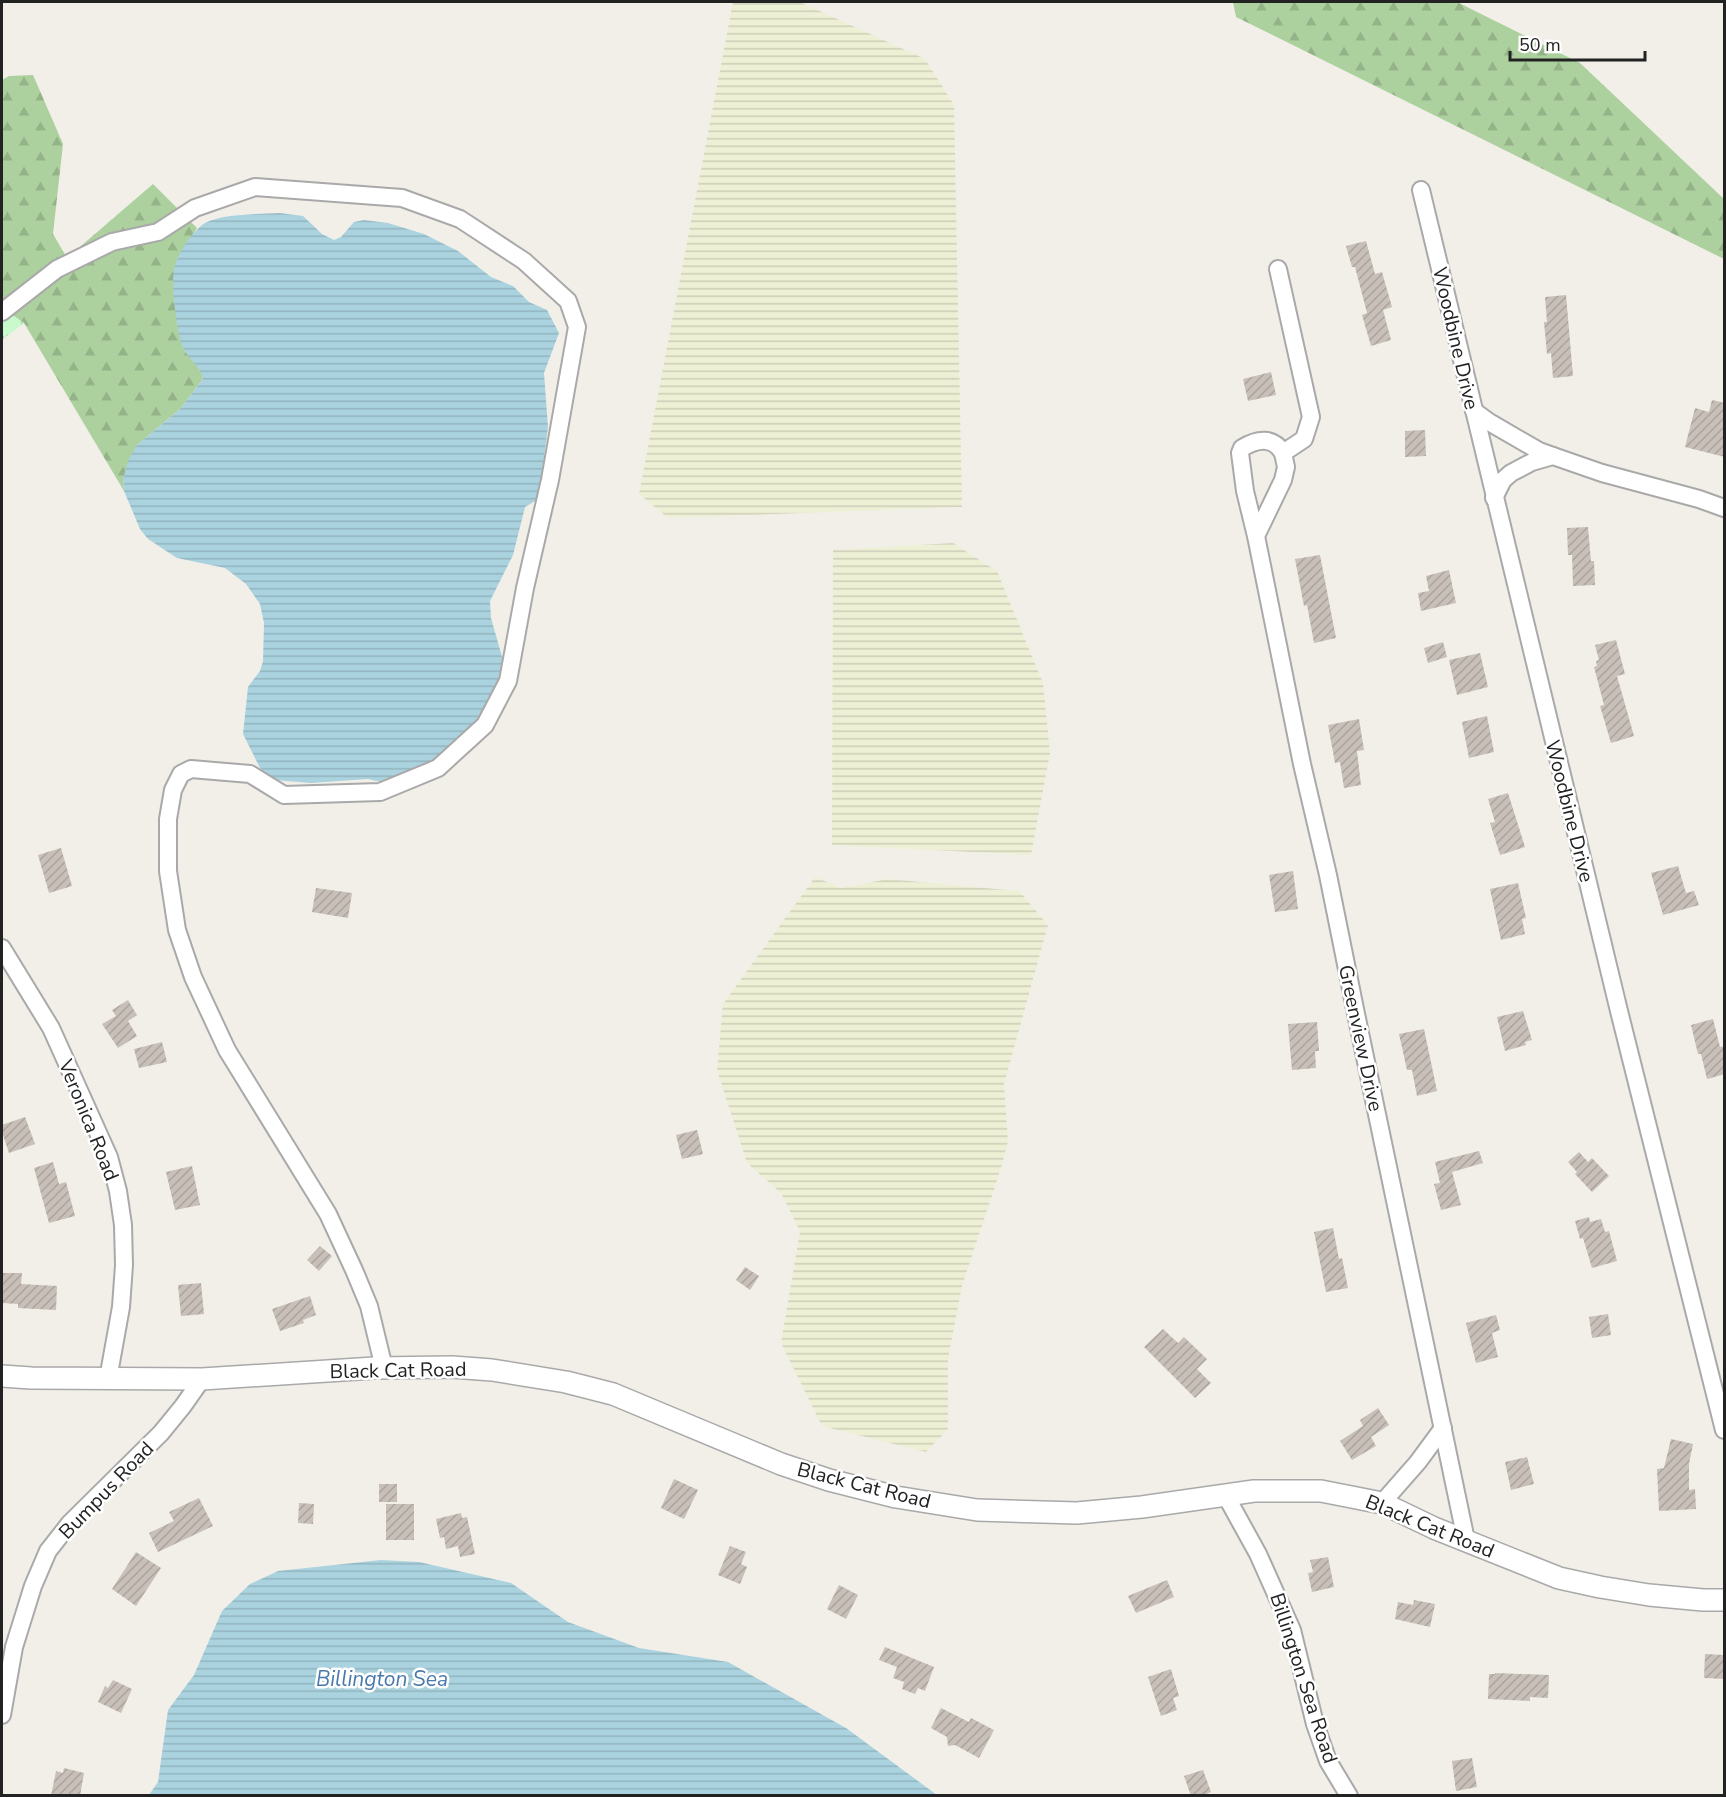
<svg xmlns="http://www.w3.org/2000/svg" width="1726" height="1797" font-family="'Nunito Sans',sans-serif">
	<style>
		.farmland { fill: url(#farmland-rules) }
		.forest { fill: url(#forest-firs) }
		.park { fill: url(#park-tufts) }
		.water { fill: url(#water-rules) }
		.building { fill: url(#building-hatch) }
		.lines { fill: none; stroke-linecap: round; stroke-linejoin: round }
		.minor-casing { stroke: #a9a9a9; stroke-width: 20 }
		.tertiary-casing { stroke: #a9a9a9; stroke-width: 24 }
		.minor { stroke: #fff; stroke-width: 16 }
		.tertiary { stroke: #fff; stroke-width: 21 }
		.labels { text-anchor: middle; stroke-width: 5; stroke-linejoin: round; paint-order: stroke }
		.street-label { font-size: 20px; fill: #222; stroke: #fff }
		.water-label { font-size: 21px; font-style: italic; fill: #4a7aab; stroke: #fff }
	</style>
	<defs>
		<pattern id="farmland-rules" width="6" height="5" patternUnits="userSpaceOnUse" patternTransform="scale(1.5)"><rect width="6" height="5" fill="#eef0d5"/><path d="M0 2.5h6" fill="none" stroke="#ccceb7"/></pattern>
		<pattern id="forest-firs" width="22" height="20" patternUnits="userSpaceOnUse" patternTransform="scale(1.5)"><rect width="22" height="20" fill="#add19e"/><path d="M5 1l3.5 6h-7zM16 11l3.5 6h-7z" fill="#95b388"/></pattern>
		<pattern id="park-tufts" width="24" height="20" patternUnits="userSpaceOnUse" patternTransform="scale(1.5)"><rect width="24" height="20" fill="#c8facc"/><path d="M3 7l-1-3M5 7V3M7 7l1-3M15 17l-1-3M17 17v-4M19 17l1-3" fill="none" stroke="#acd6af"/></pattern>
		<pattern id="water-rules" width="6" height="5" patternUnits="userSpaceOnUse" patternTransform="scale(1.5)"><rect width="6" height="5" fill="#aad3df"/><path d="M0 2.5h6" fill="none" stroke="#92b5bf"/></pattern>
		<pattern id="building-hatch" width="6" height="6" patternUnits="userSpaceOnUse" patternTransform="scale(1.5)"><rect width="6" height="6" fill="#c7bfb8"/><path d="M-1 1l2-2M0 6l6-6M5 7l2-2" fill="none" stroke="#aba49e"/></pattern>
	</defs>
	<rect width="100%" height="100%" fill="#f2efe9"/>
	<!-- farmland -->
	<g class="farmland">
		<path d="M733,2h67l125,57 29,46 8,402 -294,11 -29,-24z"/>
		<path d="M953,543l44,28 46,112 7,70 -19,102 -199,-10 1,-295z"/>
		<path d="M815,877l26,11 47,-9 131,12 29,34 -44,159 4,57 -7,27 -39,118 -14,73v70l-22,23 -104,-26 -41,-83 19,-112 -19,-38 -34,-30 -30,-93 6,-66z"/>
	</g>
	<!-- forest -->
	<g class="forest">
		<path d="M1233,2h224l123,61 144,136v60l-488,-242z"/>
		<path d="M33,75l30,69 -10,90 14,24 86,-74 44,44 -20,31 6,89 19,24 1,7 -23,30 -43,36 -14,34 1,12 -100,-168 -22,-15v-228l7,-4z"/>
	</g>
	<!-- park -->
	<path class="park" d="M2,308l22,15 -22,17z"/>
	<!-- water -->
	<g class="water">
		<path d="M280,213l23,3 19,18 12,6 7,-3 13,-15 10,-2 24,3 36,11 34,17 33,26 22,9 16,16 18,8 12,23 -15,40 4,54 -8,63 -3,10 -12,7 -12,48 -23,46 1,17 12,42 -5,32 -13,28 -60,48 -40,15 -17,-4 -57,4 -37,-3 -14,-12 -17,-34 5,-47 12,-16 3,-10 1,-38 -4,-19 -14,-20 -21,-16 -48,-10 -29,-19 -8,-10 -16,-38 -1,-12 5,-18 9,-16 43,-36 23,-30c-2,-13 -14,-19 -20,-31 -6,-14 -12,-62 -9,-78 2,-15 19,-41 33,-48 16,-8 54,-8 73,-9z"/>
		<path d="M381,1560l38,2 92,21 57,39 71,26 89,14 118,66 91,67h-788l9,-13 10,-72 26,-35 28,-64 28,-27 28,-13z"/>
	</g>
	<!-- building -->
	<g class="building">
		<path d="M1366,241l9,33 7,-2 10,35 -9,3 8,30 -20,6 -9,-31 5,-2 -12,-46h-3l-6,-21z"/>
		<path d="M1566,295l7,81 -20,2 -2,-25 -4,1 -3,-32h3l-2,-25z"/>
		<path d="M1271,372l5,23 -28,6 -5,-22z"/>
		<path d="M1712,400l13,3v54l-40,-10 10,-39 14,4z"/>
		<path d="M1425,430l1,26 -21,1v-26z"/>
		<path d="M1588,527l3,34h3l1,24 -22,1 -1,-31h-4l-1,-27z"/>
		<path d="M1320,555l16,83 -22,5 -7,-38 -3,1 -9,-47z"/>
		<path d="M1449,570l7,33 -35,8 -3,-18 11,-2 -3,-15z"/>
		<path d="M1616,640l9,34 -8,2 17,60 -23,7 -11,-37 4,-1 -10,-38 3,-1 -1,-5 3,-1 -4,-15z"/>
		<path d="M1443,642l4,15 -19,6 -4,-15z"/>
		<path d="M1480,653l8,34 -31,8 -8,-35z"/>
		<path d="M1487,716l7,36 -25,6 -7,-36z"/>
		<path d="M1359,719l5,31 -7,1 4,34 -17,3 -4,-26 -5,1 -7,-38z"/>
		<path d="M1508,793l17,54 -25,8 -10,-32 5,-1 -7,-23z"/>
		<path d="M61,848l11,38 -23,7 -11,-38z"/>
		<path d="M1678,866l8,27 8,-2 5,14 -36,10 -12,-42z"/>
		<path d="M1293,871l5,38 -23,3 -6,-37z"/>
		<path d="M1518,883l8,35 -4,1 3,15 -24,6 -11,-51z"/>
		<path d="M316,888l36,5 -4,25 -36,-6z"/>
		<path d="M128,1000l9,15 -9,6 9,15 -19,12 -16,-24 14,-8 -4,-6z"/>
		<path d="M1523,1011l9,29 -7,2 1,3 -21,6 -8,-34z"/>
		<path d="M1713,1019l7,28 5,-1v28l-18,5 -6,-25h-3l-7,-29z"/>
		<path d="M1317,1022l2,29h-4l1,17 -24,2 -4,-46z"/>
		<path d="M1424,1029l13,62 -20,5 -5,-26h-5l-8,-36z"/>
		<path d="M162,1042l5,20 -28,6 -5,-19z"/>
		<path d="M25,1117l10,27 -26,9 -7,-21v-7z"/>
		<path d="M697,1130l6,24 -21,5 -6,-24z"/>
		<path d="M1479,1151l4,12 -31,9 9,33 -20,5 -7,-26 6,-1 -5,-21z"/>
		<path d="M1579,1152l9,10 4,-4 17,18 -17,16 -17,-18 2,-2 -9,-10z"/>
		<path d="M53,1162l6,22 7,-2 9,34 -26,7 -15,-55z"/>
		<path d="M192,1166l8,39 -25,5 -9,-38z"/>
		<path d="M1589,1217l1,5 11,-3 4,13 4,-1 8,30 -25,7 -9,-30 -3,1 -5,-18z"/>
		<path d="M1333,1228l6,31 3,-1 6,30 -22,4 -12,-60z"/>
		<path d="M320,1246l12,10 -13,15 -12,-11z"/>
		<path d="M745,1267l14,9 -9,14 -14,-10z"/>
		<path d="M2,1273h20l-1,11 36,2 -1,24 -38,-2v-4l-16,-1z"/>
		<path d="M201,1283l3,31 -23,2 -3,-31z"/>
		<path d="M310,1296l6,19 -13,5 1,3 -24,8 -8,-22z"/>
		<path d="M1608,1314l3,21 -19,3 -3,-21z"/>
		<path d="M1496,1315l4,15 -8,3 6,24 -22,6 -10,-40z"/>
		<path d="M1163,1329l15,14 6,-6 23,22 -10,10 14,14 -16,15 -51,-51z"/>
		<path d="M1378,1408l11,17 -18,12 5,9 -24,14 -12,-19 23,-15 -3,-6z"/>
		<path d="M1671,1439l22,5 -4,20v26l6,-1 1,20 -37,2 -2,-42 7,-1z"/>
		<path d="M1527,1457l7,27 -23,6 -6,-28z"/>
		<path d="M674,1479l24,11 -14,29 -23,-11z"/>
		<rect x="379" y="1484" width="18" height="18"/>
		<path d="M199,1498l14,28 -55,26 -9,-19 25,-12 -5,-9z"/>
		<path d="M299,1503l15,1 -1,20 -15,-1z"/>
		<rect x="386" y="1504" width="28" height="36"/>
		<path d="M461,1513l1,5 5,-1 8,37 -15,3 -2,-11 -12,3 -2,-12 -4,1 -4,-19z"/>
		<path d="M730,1546l16,6 -5,12 6,3 -7,17 -22,-9z"/>
		<path d="M136,1552l25,16 -25,38 -24,-17z"/>
		<path d="M1328,1557l6,30 -22,5 -4,-19 5,-1 -3,-12z"/>
		<path d="M1167,1580l7,17 -38,16 -8,-17z"/>
		<path d="M839,1585l19,10 -12,24 -19,-10z"/>
		<path d="M1414,1600l21,4 -5,23 -35,-8 3,-17 15,3z"/>
		<path d="M885,1647l49,20 -9,24 -7,-3 -3,6 -13,-5 2,-7 -11,-4 4,-11 -18,-7z"/>
		<path d="M1705,1654l20,1v24l-21,-1z"/>
		<path d="M1171,1669l8,27 -6,2 4,12 -16,6 -13,-39z"/>
		<path d="M1495,1673l54,2 -1,23 -18,-1v4l-42,-2 1,-25h6z"/>
		<path d="M113,1680l19,9 -11,24 -23,-11 7,-16 3,2z"/>
		<path d="M941,1708l28,14 2,-4 23,12 -15,28 -24,-13 -7,1 -1,-9 -16,-9z"/>
		<path d="M1472,1758l5,29 -21,4 -4,-30z"/>
		<path d="M64,1768l20,5 -4,23h-29l5,-25 7,2z"/>
		<path d="M1203,1770l8,22 -9,4h-11l-7,-20z"/>
	</g>
	<g class="lines">
		<defs>
			<g id="minor">
				<path d="M1421,190l198,821 105,419"/>
				<path d="M1278,269l33,148 -7,22 -21,14 3,14 -3,13 -27,56 46,228 26,111 27,134 111,531"/>
				<path d="M2,312l55,-43 55,-27 46,-10 37,-24 60,-21 147,11 58,21 64,42 44,40 9,26 -27,153 -25,108 -17,93 -23,44 -47,43 -58,24 -96,3 -34,-21 -59,-5 -10,5 -8,16 -5,29v52l9,59 16,47 34,73 101,164 26,56 15,36 15,62"/>
				<path d="M1474,411l15,11 50,29 14,5"/>
				<path d="M1494,498l9,-18 8,-7 21,-11 21,-6 49,17 97,26 25,9"/>
				<path d="M1256,536l-11,-45 -5,-38 2,-5c15,-9 31,-12 41,5"/>
				<path d="M2,948l49,80 58,129 9,34 5,34 1,40 -3,42 -13,72"/>
				<path d="M1226,1496l32,58 34,76 23,94 13,37 21,35"/>
				<path d="M1382,1503l36,-41 25,-34"/>
				<path d="M2,1715l12,-68 19,-61 15,-35 22,-28 91,-90 22,-27 19,-27"/>
			</g>
			<path id="tertiary" d="M2,1376l29,2 171,1 172,-11 78,-1 40,3 74,12 47,12 168,70 48,16 67,17 81,13 100,3 65,-6 112,-16h67l61,12 52,25 125,50 41,9 49,8 54,5h21"/>
		</defs>
		<!-- minor casing -->
		<use href="#minor" class="minor-casing"/>
		<!-- tertiary casing -->
		<use href="#tertiary" class="tertiary-casing"/>
		<!-- minor -->
		<use href="#minor" class="minor"/>
		<!-- tertiary -->
		<use href="#tertiary" class="tertiary"/>
	</g>
	<g class="labels">
		<!-- street labels -->
		<g class="street-label">
			<text transform="translate(1456 338) rotate(77)" y="7">Woodbine Drive</text>
			<text transform="translate(1570 811) rotate(76)" y="7">Woodbine Drive</text>
			<text transform="translate(1361 1038) rotate(78)" y="7">Greenview Drive</text>
			<text transform="translate(89 1120) rotate(68)" y="7">Veronica Road</text>
			<text transform="translate(398 1370) rotate(-1)" y="7">Black Cat Road</text>
			<text transform="translate(864 1485) rotate(14)" y="7">Black Cat Road</text>
			<text transform="translate(106 1490) rotate(-46)" y="7">Bumpus Road</text>
			<text transform="translate(1430 1526) rotate(22)" y="7">Black Cat Road</text>
			<text transform="translate(1304 1678) rotate(72)" y="7">Billington Sea Road</text>
		</g>
		<!-- water labels -->
		<g class="water-label">
			<text x="382" y="1686">Billington Sea</text>
		</g>
	</g>
	<!-- border -->
	<rect width="1726" height="1797" fill="none" stroke="#222222" stroke-width="6"/>
	<!-- scale -->
	<path d="M1510 51v9h135v-9" fill="none" stroke="#222222" stroke-width="3"/>
	<text x="1519" y="51" font-size="18" fill="#222222" stroke="#ffffff" stroke-width="4.5" paint-order="stroke">50 m</text>
</svg>
